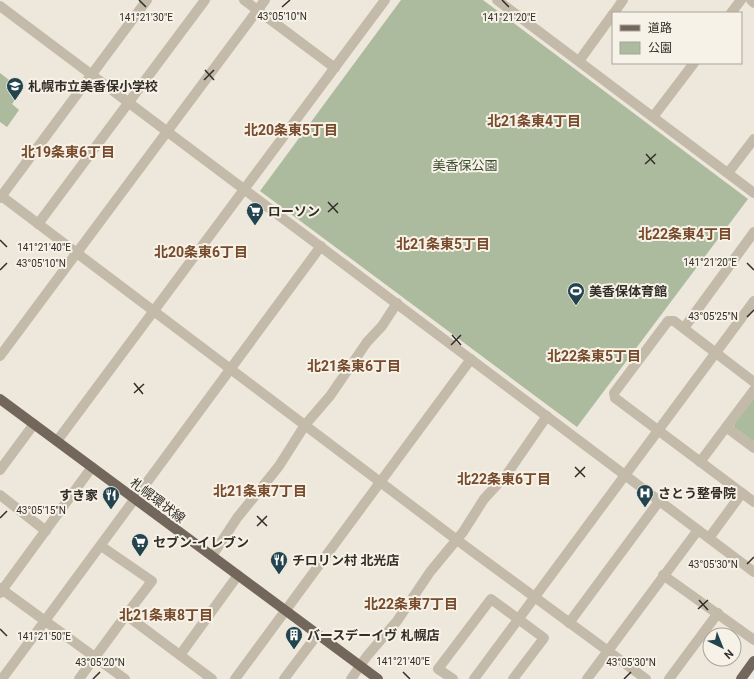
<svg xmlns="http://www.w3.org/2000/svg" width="754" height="679" font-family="Roboto,'Noto Sans JP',sans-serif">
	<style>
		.green { fill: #acbb9e }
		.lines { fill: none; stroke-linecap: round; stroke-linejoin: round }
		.minor { stroke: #c4baa9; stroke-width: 10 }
		.major { stroke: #73675b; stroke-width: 10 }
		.ticks { fill: none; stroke: #332d28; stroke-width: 1.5 }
		.labels { text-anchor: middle; stroke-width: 4; stroke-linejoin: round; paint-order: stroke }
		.poi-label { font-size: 13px; font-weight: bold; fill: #332d28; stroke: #f6f2e7; text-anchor: start }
		.park-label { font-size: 13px; fill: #3d4d2f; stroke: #f6f2e7 }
		.street-label { font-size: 13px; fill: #332d28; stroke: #f6f2e7 }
		.neighbourhood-label { font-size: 14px; font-weight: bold; fill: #774a2c; stroke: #f6f2e7 }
		.ticks-label { font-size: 10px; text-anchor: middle; fill: #332d28; stroke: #f6f2e7; stroke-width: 4; stroke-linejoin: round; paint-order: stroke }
	</style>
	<rect width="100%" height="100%" fill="#eee8dc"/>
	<!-- green -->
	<g class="green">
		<path d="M401,0h82l265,199 -171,228 -317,-236z"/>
		<path d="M0,73l22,17 -10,14 7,6 -12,17 -7,-5z"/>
		<path d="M754,398v44l-20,-15v-3z"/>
	</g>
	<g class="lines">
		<!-- minor -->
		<g class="minor">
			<path d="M244,0l91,68"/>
			<path d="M497,0l257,193"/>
			<path d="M751,0l3,3"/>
			<path d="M0,6l754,566"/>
			<path d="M614,13l9,-13"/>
			<path d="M731,13l10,-13"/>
			<path d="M579,61l34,-47"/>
			<path d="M653,117l41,-54"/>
			<path d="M728,173l26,-34"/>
			<path d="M0,195l457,345 189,139"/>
			<path d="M0,198l147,-198"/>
			<path d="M38,224l167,-224"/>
			<path d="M684,328l70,-96"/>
			<path d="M0,356l265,-356"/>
			<path d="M754,382l-80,-61h-6l-54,72 1,5 139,104"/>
			<path d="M726,427l28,21"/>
			<path d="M57,441l328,-441"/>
			<path d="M700,462l54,-72"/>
			<path d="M0,470l34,-46"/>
			<path d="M0,495l46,36"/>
			<path d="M709,538l33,-45"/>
			<path d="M101,546l51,35 -26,34"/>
			<path d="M212,556l25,-38 42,-52 26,-41 25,-29 37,-54 15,-16 15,-23"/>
			<path d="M663,575l91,65"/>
			<path d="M0,588l125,91"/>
			<path d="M0,593l92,-126"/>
			<path d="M569,623l91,-123"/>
			<path d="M180,655l58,-80"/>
			<path d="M2,679l319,-433"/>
			<path d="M79,679l47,-64 86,64"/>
			<path d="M235,679l236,-320"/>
			<path d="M284,679l33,-44"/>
			<path d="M351,679l16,-23 30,-35 33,-49 33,-40 21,-33 23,-25 40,-58"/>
			<path d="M453,679l-15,-10 53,-70 53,39 -31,41"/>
			<path d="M474,679l280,-378"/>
			<path d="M587,679l111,-149"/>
			<path d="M669,679l49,-66"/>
		</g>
		<!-- major -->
		<g class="major">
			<path d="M0,399l378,280"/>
			<path d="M741,679l13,-18"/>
		</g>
	</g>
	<!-- ticks -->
	<path class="ticks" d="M139,0l7,7M502,0l7,7M282,7l8,-7M205,70l9,10M204,80l10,-10M646,154l9,10M645,164l11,-10M328,202l10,11M328,212l10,-9M0,240l7,7M747,263l7,7M0,270l7,-7M747,317l7,-7M452,335l9,10M451,345l10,-10M134,383l9,11M134,393l10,-9M575,467l10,10M575,477l10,-10M257,516l10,10M0,518l7,-7M257,526l10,-10M747,564l7,-7M699,600l9,10M698,609l10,-9M0,629l7,7M403,672l7,7M93,679l7,-7M624,679l7,-7"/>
	<!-- icons -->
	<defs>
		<symbol id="school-pin" viewBox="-11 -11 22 30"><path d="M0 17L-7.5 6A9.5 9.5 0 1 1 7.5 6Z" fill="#23444e" stroke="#f6f2e7"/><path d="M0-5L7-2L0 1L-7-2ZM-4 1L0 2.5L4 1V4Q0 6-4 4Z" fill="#fff"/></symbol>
		<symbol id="supermarket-pin" viewBox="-11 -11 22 30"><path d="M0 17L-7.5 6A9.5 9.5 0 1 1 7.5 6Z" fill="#23444e" stroke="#f6f2e7"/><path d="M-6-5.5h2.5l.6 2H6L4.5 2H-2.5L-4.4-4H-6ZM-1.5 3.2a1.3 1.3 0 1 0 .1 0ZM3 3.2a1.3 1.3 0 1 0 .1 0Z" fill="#fff"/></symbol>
		<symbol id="stadium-pin" viewBox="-11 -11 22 30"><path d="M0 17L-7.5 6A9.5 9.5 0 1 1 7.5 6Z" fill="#23444e" stroke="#f6f2e7"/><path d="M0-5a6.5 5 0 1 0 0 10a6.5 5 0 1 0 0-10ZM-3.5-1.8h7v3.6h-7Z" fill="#fff"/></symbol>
		<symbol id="hospital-pin" viewBox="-11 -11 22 30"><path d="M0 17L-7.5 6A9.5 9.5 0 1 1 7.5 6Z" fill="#23444e" stroke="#f6f2e7"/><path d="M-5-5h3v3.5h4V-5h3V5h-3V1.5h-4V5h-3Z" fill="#fff"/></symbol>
		<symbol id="restaurant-pin" viewBox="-11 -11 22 30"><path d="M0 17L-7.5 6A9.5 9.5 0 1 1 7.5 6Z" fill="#23444e" stroke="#f6f2e7"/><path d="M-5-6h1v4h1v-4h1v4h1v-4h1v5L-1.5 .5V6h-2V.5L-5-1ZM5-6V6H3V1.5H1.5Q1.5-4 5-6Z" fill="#fff"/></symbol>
		<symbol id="building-pin" viewBox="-11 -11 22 30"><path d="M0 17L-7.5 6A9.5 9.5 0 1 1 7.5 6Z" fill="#23444e" stroke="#f6f2e7"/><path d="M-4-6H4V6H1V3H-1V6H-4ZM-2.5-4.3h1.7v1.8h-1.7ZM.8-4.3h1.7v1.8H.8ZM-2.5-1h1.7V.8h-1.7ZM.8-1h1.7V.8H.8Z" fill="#fff"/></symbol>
	</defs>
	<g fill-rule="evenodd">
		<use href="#school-pin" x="5" y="76" width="20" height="27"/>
		<use href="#supermarket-pin" x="245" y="201" width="20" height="27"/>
		<use href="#stadium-pin" x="566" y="281" width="20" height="27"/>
		<use href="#hospital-pin" x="635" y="483" width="20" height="27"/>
		<use href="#restaurant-pin" x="101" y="485" width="20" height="27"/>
		<use href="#supermarket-pin" x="130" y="532" width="20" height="27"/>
		<use href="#restaurant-pin" x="269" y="550" width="20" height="27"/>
		<use href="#building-pin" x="284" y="625" width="20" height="27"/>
	</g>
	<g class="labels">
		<!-- poi labels -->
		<g class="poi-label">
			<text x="28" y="91">札幌市立美香保小学校</text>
			<text x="268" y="216">ローソン</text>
			<text x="589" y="296">美香保体育館</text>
			<text x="658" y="498">さとう整骨院</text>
			<text x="98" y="500" text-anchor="end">すき家</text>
			<text x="153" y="547">セブン-イレブン</text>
			<text x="292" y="565">チロリン村 北光店</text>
			<text x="307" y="640">バースデーイヴ 札幌店</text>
		</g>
		<!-- park labels -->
		<g class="park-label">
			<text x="465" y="170">美香保公園</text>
		</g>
		<!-- street labels -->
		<g class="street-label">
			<text transform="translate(158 500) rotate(37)" y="5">札幌環状線</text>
		</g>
		<!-- neighbourhood labels -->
		<g class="neighbourhood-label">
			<text x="534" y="126">北21条東4丁目</text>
			<text x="291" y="135">北20条東5丁目</text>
			<text x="68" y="157">北19条東6丁目</text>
			<text x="685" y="239">北22条東4丁目</text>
			<text x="443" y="249">北21条東5丁目</text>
			<text x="201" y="257">北20条東6丁目</text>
			<text x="594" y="361">北22条東5丁目</text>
			<text x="354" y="371">北21条東6丁目</text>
			<text x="504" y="484">北22条東6丁目</text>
			<text x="260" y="496">北21条東7丁目</text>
			<text x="411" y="609">北22条東7丁目</text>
			<text x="166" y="620">北21条東8丁目</text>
		</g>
	</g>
	<g class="ticks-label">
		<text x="282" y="20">43°05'10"N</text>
		<text x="146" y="21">141°21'30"E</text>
		<text x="509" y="21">141°21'20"E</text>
		<text x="44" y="251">141°21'40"E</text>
		<text x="710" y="266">141°21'20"E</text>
		<text x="41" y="267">43°05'10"N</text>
		<text x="713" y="320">43°05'25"N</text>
		<text x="41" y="514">43°05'15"N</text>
		<text x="713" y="568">43°05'30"N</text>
		<text x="44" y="640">141°21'50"E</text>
		<text x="403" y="665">141°21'40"E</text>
		<text x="100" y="666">43°05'20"N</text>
		<text x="631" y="666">43°05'30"N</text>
	</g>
	<!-- legend -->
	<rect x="612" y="12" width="130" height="52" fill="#f6f2e7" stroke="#a8a39b"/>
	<rect x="620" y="25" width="20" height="6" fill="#73675b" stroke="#a8a39b"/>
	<text x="648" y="32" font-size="12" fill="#332d28">道路</text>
	<rect x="620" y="42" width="20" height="12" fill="#acbb9e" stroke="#a8a39b"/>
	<text x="648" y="52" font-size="12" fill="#332d28">公園</text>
	<!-- north arrow -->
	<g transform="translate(722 647) rotate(137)"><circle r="19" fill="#f6f2e7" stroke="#a8a39b"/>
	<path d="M0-3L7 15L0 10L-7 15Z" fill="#23444e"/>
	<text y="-6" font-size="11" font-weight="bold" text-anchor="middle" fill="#332d28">N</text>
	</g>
</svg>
